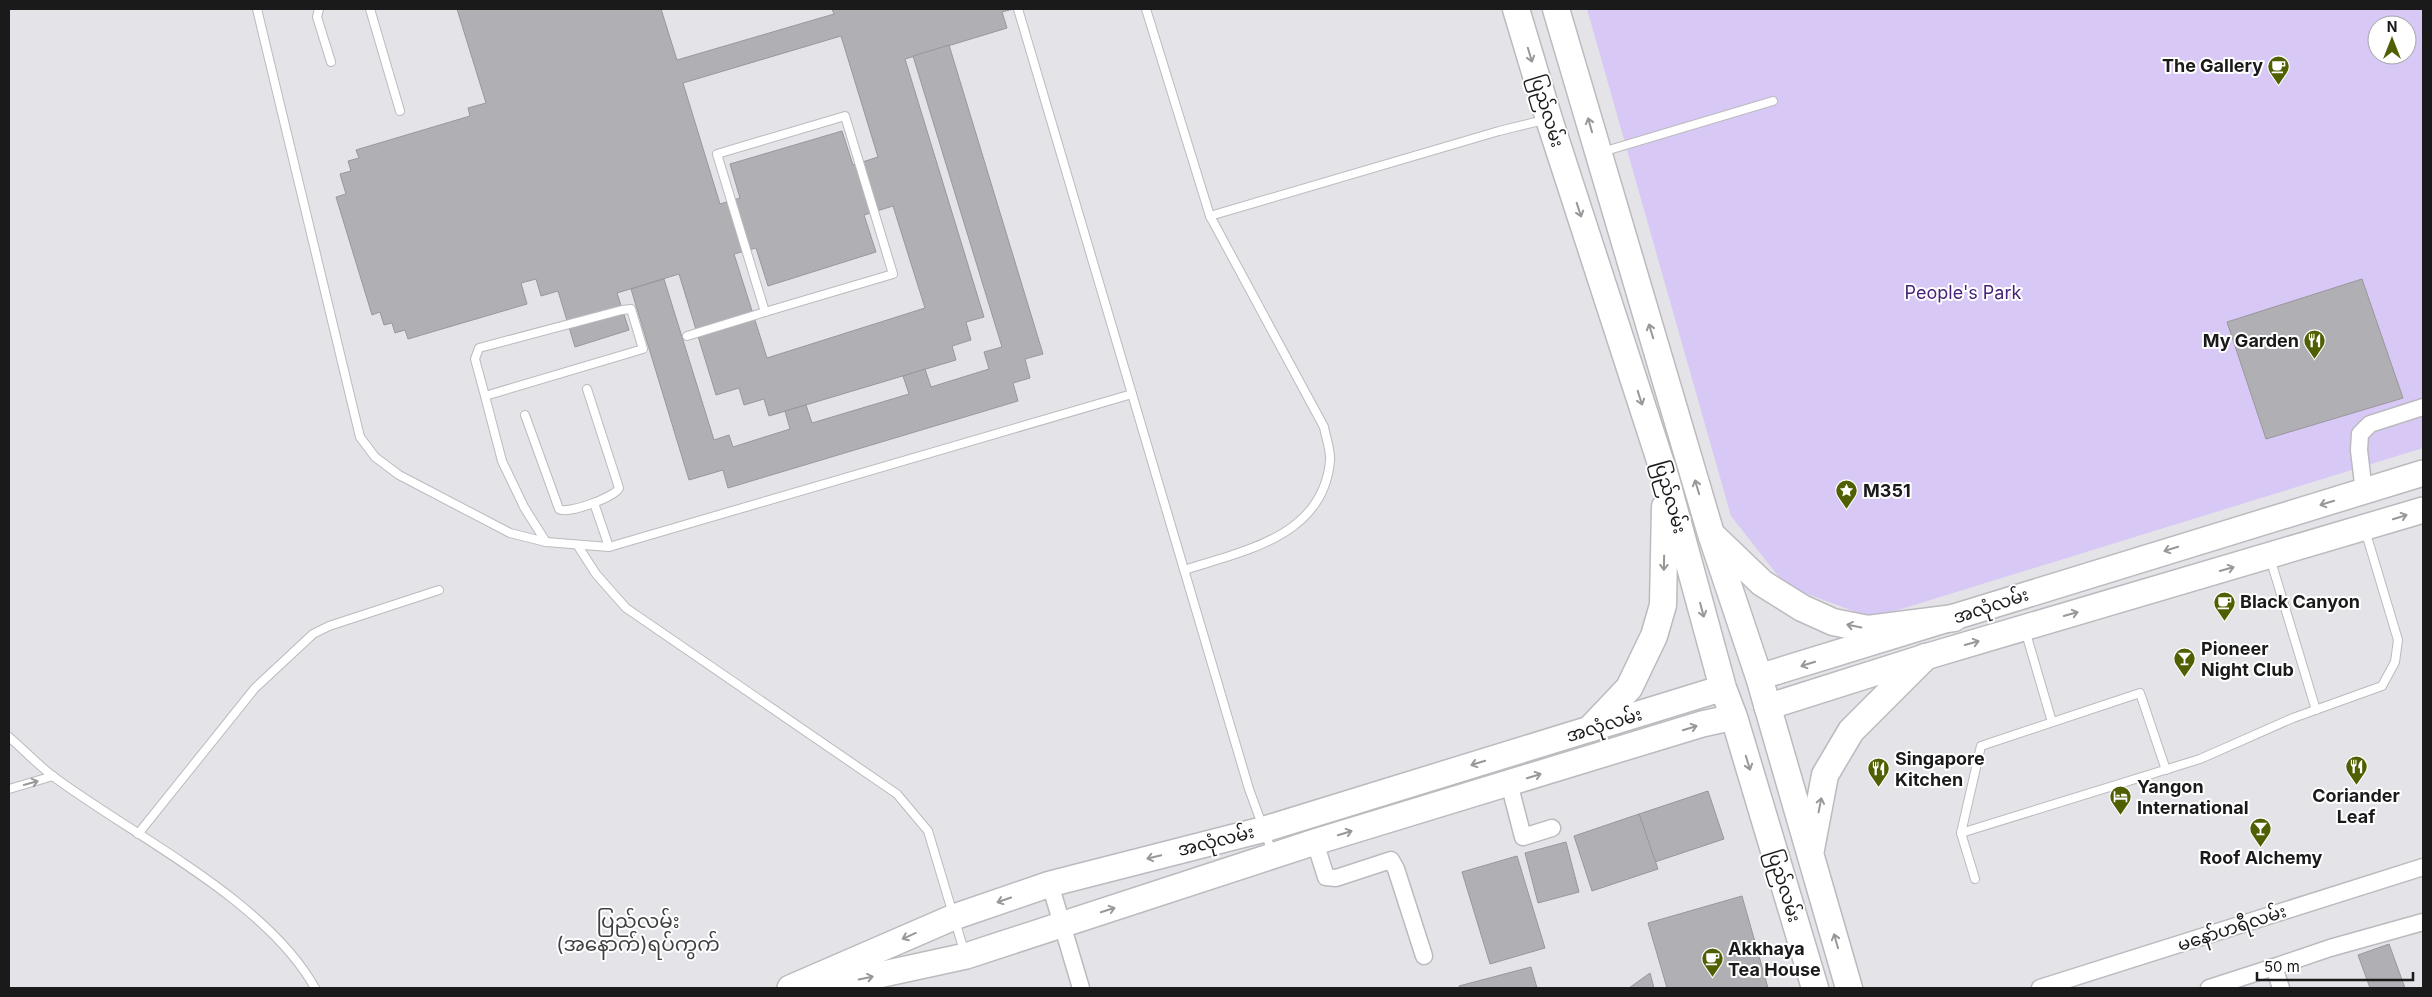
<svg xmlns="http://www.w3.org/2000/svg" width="2432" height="997" font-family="Inter,'Noto Sans Myanmar',sans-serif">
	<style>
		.green { fill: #d7c8f6; fill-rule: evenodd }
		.building { fill: #b0afb3; stroke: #99979b; fill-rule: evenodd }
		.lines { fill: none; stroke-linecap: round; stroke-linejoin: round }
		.service-casing { stroke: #bbbabe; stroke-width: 10 }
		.minor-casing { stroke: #bbbabe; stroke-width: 19 }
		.primary-casing { stroke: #bbbabe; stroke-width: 28 }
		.trunk-casing { stroke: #bbbabe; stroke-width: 29 }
		.service { stroke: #fff; stroke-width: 8 }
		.minor { stroke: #fff; stroke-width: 16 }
		.primary { stroke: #fff; stroke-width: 25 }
		.trunk { stroke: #fff; stroke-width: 26 }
		.oneway { stroke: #989898 }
		.labels { text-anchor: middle; stroke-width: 4; stroke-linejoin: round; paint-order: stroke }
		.poi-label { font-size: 18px; font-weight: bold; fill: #1a1a1b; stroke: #fff; text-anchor: start }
		.street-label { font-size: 18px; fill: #1a1a1b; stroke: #fff }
		.park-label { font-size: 18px; fill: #492179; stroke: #fff }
		.quarter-label { font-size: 20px; fill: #3f3e41; stroke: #fff }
	</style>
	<rect width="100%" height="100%" fill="#e4e3e7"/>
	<!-- green -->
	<path class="green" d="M1587,9h836v439l-551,170 -86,-32 -55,-70zM2377,25h30v30h-30z"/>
	<!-- building -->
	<g class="building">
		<path d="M457,9h204l16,51 157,-46 -2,-5h181l-11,3 5,16 -102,31 79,258 -18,5 5,18 -19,6 4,14 -187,56 -5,-17 -20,6 -5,-17 -23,7 -37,-121 -62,19 12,37 -54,17 -17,-56 -17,5 -5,-17 -15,4 6,21 -119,35 -3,-9 -10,3 -3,-10 -8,2 -4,-13 -8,3 -36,-118 10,-3 -6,-20 11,-3 -3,-10 11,-3 -3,-8 114,-34 -2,-8 18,-5zM841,36l37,121 -25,8 -11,-34 -112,33 10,34 -20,6 -37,-121zM893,206l32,102 -158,50 -33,-104 22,-6 12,38 108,-34 -12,-37z"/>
		<path d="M949,45l94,309 -18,5 5,19 -17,5 5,18 -290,87 -5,-18 -34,10 -58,-191 33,-10 50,161 15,-5 4,12 57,-18 -5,-18 21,-6 6,18 97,-29 -6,-18 22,-7 6,18 58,-18 -5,-17 18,-5 -89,-291z"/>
		<path d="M2362,279l41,119 -137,41 -39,-117z"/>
		<path d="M1708,791l16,48 -69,23 -16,-48z"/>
		<path d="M1639,814l19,55 -66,22 -18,-55z"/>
		<path d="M1566,842l13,50 -41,11 -13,-50z"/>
		<path d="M1517,856l28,92 -55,16 -28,-92z"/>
		<path d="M1742,896l26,92h-101l-19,-65z"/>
		<path d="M2389,944l16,44h-35l-12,-33z"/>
		<path d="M1531,967l6,21h-77l-1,-2z"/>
		<path d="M1650,973l4,15h-25z"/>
	</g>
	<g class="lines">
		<defs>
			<g id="service">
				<path d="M257,9l103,428 15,20 24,18 111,58 36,9 63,5 523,-153"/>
				<path d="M319,9l-2,8 14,45"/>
				<path d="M370,9l30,102"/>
				<path d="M1018,9l231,780 23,63"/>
				<path d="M1146,9l64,207 114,211c2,11 7,24 6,34 -7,76 -87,90 -146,109"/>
				<path d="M845,116l48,158 -128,38 -48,-158z"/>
				<path d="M1602,152l171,-51"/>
				<path d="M1210,216l289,-85 45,-11"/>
				<path d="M687,336l78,-24"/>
				<path d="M485,396l-10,-37 4,-11 143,-38 9,-1 12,40 -158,47 17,65 22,46 22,35"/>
				<path d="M525,415l34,94c8,6 56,-12 60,-21l-32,-99"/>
				<path d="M594,503l15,44"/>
				<path d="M578,546l18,28 30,34 271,186 31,37 37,123"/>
				<path d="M2270,558l46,152"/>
				<path d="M2025,630l27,92"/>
				<path d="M9,737c15,13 29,28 45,40 81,60 212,123 261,211"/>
				<path d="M9,789l44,-13"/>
				<path d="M1961,833l239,-74 93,-41 89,-32 13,-24 3,-22 -33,-110"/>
				<path d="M138,834l117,-146 58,-54 16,-8 110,-36"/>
				<path d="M1975,879l-14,-46 20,-87 159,-53 26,77"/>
			</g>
			<g id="minor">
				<path d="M2364,492l-5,-42 1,-16 10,-10 53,-17"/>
				<path d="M1509,783l14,54 29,-9"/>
				<path d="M1315,842l11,35 10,1 55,-18 5,9 28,87"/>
				<path d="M1050,884l31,104"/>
				<path d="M2274,967l56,-19 93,-26"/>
				<path d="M2040,988l383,-121"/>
				<path d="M2209,988l65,-21 7,21"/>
			</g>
			<g id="primary">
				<path d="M1759,677l664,-204"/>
				<path d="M1767,707l158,-50 498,-147"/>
				<path d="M790,988l164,-71 96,-33 215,-55 458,-141"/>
				<path d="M819,988l147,-32 349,-114 387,-118 32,-7"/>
			</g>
			<g id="trunk">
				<path d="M1516,9l33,110 117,360 57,209 11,29 81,271"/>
				<path d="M1556,9l155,525 48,143 90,311"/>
				<path d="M1715,538l47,45 40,25 31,14 35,7 86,-11"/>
				<path d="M1591,728l38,-40 25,-52 9,-31 2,-98"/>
				<path d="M1811,849l14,-74 26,-44 74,-74"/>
			</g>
		</defs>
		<!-- service casing -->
		<use href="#service" class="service-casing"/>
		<!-- minor casing -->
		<use href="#minor" class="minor-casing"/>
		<!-- primary casing -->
		<use href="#primary" class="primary-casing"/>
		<!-- trunk casing -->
		<use href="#trunk" class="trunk-casing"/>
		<!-- service -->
		<use href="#service" class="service"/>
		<!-- minor -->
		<use href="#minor" class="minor"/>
		<!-- primary -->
		<use href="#primary" class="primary"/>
		<!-- trunk -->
		<use href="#trunk" class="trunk"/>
	</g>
	<!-- one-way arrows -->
	<defs><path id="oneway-shaft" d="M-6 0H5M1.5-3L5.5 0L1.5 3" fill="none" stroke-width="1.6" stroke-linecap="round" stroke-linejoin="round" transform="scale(1.25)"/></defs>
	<g class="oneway">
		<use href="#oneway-shaft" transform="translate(1530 55) rotate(73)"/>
		<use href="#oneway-shaft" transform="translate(1590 125) rotate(-106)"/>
		<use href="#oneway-shaft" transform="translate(1579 210) rotate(72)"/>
		<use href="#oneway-shaft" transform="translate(1651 331) rotate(-107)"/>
		<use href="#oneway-shaft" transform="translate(1640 398) rotate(72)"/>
		<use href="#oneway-shaft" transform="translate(1697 487) rotate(-107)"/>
		<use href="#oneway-shaft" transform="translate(2327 503) rotate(163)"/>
		<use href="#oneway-shaft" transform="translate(2400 517) rotate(-17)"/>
		<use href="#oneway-shaft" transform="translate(2171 549) rotate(163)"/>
		<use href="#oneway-shaft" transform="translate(1664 563) rotate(91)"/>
		<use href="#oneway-shaft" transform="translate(2227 569) rotate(-16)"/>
		<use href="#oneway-shaft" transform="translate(1702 610) rotate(75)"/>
		<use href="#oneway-shaft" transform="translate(2071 614) rotate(-16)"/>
		<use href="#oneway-shaft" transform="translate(1854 626) rotate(-168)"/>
		<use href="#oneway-shaft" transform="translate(1972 643) rotate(-16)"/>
		<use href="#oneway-shaft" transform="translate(1808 664) rotate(163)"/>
		<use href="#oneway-shaft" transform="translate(1690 728) rotate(-17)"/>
		<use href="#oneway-shaft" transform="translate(1478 763) rotate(163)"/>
		<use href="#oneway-shaft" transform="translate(1748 763) rotate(73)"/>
		<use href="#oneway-shaft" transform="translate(1534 776) rotate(-17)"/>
		<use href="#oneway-shaft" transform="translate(31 783) rotate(-16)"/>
		<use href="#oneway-shaft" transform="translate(1820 805) rotate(-79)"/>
		<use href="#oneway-shaft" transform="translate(1345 833) rotate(-17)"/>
		<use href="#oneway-shaft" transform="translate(1154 857) rotate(166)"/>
		<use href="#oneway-shaft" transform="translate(1004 900) rotate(161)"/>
		<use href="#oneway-shaft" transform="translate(1108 910) rotate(-18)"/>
		<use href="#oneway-shaft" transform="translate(909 936) rotate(156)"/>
		<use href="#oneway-shaft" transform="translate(1836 941) rotate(-106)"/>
		<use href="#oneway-shaft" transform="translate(866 978) rotate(-12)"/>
	</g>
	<!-- icons -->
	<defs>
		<symbol id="cafe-pin" viewBox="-11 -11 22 30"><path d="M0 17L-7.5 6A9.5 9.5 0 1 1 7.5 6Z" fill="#505f01" stroke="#fff"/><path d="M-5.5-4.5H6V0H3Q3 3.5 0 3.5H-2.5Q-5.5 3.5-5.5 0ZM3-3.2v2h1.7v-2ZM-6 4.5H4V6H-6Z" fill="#fff"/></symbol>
		<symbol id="restaurant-pin" viewBox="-11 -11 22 30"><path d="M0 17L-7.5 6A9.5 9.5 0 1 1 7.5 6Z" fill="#505f01" stroke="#fff"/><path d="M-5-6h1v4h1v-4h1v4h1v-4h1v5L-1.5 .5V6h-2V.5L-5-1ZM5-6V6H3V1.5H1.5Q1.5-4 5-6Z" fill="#fff"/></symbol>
		<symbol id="sight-pin" viewBox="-11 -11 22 30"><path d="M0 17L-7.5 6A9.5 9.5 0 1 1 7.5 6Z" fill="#505f01" stroke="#fff"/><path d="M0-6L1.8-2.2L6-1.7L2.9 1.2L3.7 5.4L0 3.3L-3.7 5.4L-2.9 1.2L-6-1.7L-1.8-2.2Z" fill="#fff"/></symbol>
		<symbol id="bar-pin" viewBox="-11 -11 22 30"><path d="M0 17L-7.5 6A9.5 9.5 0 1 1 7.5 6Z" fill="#505f01" stroke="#fff"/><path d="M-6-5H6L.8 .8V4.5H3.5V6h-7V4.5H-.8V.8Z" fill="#fff"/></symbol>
		<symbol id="hotel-pin" viewBox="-11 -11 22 30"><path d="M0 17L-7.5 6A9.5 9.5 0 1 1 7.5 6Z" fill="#505f01" stroke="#fff"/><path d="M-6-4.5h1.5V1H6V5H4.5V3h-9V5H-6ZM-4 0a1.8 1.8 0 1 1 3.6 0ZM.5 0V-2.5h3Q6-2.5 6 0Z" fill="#fff"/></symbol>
	</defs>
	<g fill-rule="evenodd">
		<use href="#cafe-pin" x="2266" y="54" width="25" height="34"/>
		<use href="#restaurant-pin" x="2302" y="328" width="25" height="34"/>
		<use href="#sight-pin" x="1834" y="478" width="25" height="34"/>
		<use href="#cafe-pin" x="2212" y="590" width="25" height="34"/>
		<use href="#bar-pin" x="2172" y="646" width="25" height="34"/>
		<use href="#restaurant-pin" x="2344" y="754" width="25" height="34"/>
		<use href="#restaurant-pin" x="1866" y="756" width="25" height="34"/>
		<use href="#hotel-pin" x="2108" y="784" width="25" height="34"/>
		<use href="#bar-pin" x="2248" y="816" width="25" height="34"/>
		<use href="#cafe-pin" x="1700" y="946" width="25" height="34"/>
	</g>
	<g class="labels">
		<!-- poi labels -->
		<g class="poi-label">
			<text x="2263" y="72" text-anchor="end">The Gallery</text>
			<text x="2299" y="347" text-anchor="end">My Garden</text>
			<text x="1863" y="497">M351</text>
			<text x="2240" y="608">Black Canyon</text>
			<text x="2201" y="655">Pioneer<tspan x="2201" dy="21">Night Club</tspan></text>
			<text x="1895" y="765">Singapore<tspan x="1895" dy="21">Kitchen</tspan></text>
			<text x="2137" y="793">Yangon<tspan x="2137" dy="21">International</tspan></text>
			<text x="2356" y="802" text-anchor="middle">Coriander<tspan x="2356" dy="21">Leaf</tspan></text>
			<text x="2261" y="864" text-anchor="middle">Roof Alchemy</text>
			<text x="1728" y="955">Akkhaya<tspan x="1728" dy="21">Tea House</tspan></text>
		</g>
		<!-- street labels -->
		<g class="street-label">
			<text transform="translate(1547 111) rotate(73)" y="6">ပြည်လမ်း</text>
			<text transform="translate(1670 497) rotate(74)" y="6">ပြည်လမ်း</text>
			<text transform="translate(1991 606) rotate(-18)" y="6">အလုံလမ်း</text>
			<text transform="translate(1604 725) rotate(-17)" y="6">အလုံလမ်း</text>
			<text transform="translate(1216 841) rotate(-14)" y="6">အလုံလမ်း</text>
			<text transform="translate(1784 886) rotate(73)" y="6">ပြည်လမ်း</text>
			<text transform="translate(2232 928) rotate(-18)" y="6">မနော်ဟရီလမ်း</text>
		</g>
		<!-- park labels -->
		<g class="park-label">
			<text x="1963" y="299">People's Park</text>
		</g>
		<!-- quarter labels -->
		<g class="quarter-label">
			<text x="638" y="928">ပြည်လမ်း<tspan x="638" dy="23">(အနောက်)ရပ်ကွက်</tspan></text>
		</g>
	</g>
	<!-- border -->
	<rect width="2432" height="997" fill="none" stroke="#1a1a1b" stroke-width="20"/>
	<!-- north arrow -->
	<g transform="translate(2392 40)"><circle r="24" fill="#ffffff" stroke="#a3a3a4"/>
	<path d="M0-4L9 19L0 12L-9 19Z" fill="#505f01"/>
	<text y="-8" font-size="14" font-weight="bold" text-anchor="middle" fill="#1a1a1b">N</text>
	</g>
	<!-- scale -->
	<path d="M2257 972v8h156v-8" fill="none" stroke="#1a1a1b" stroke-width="2.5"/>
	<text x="2264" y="972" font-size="15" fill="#1a1a1b" stroke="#ffffff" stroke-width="4" paint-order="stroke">50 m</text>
</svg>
